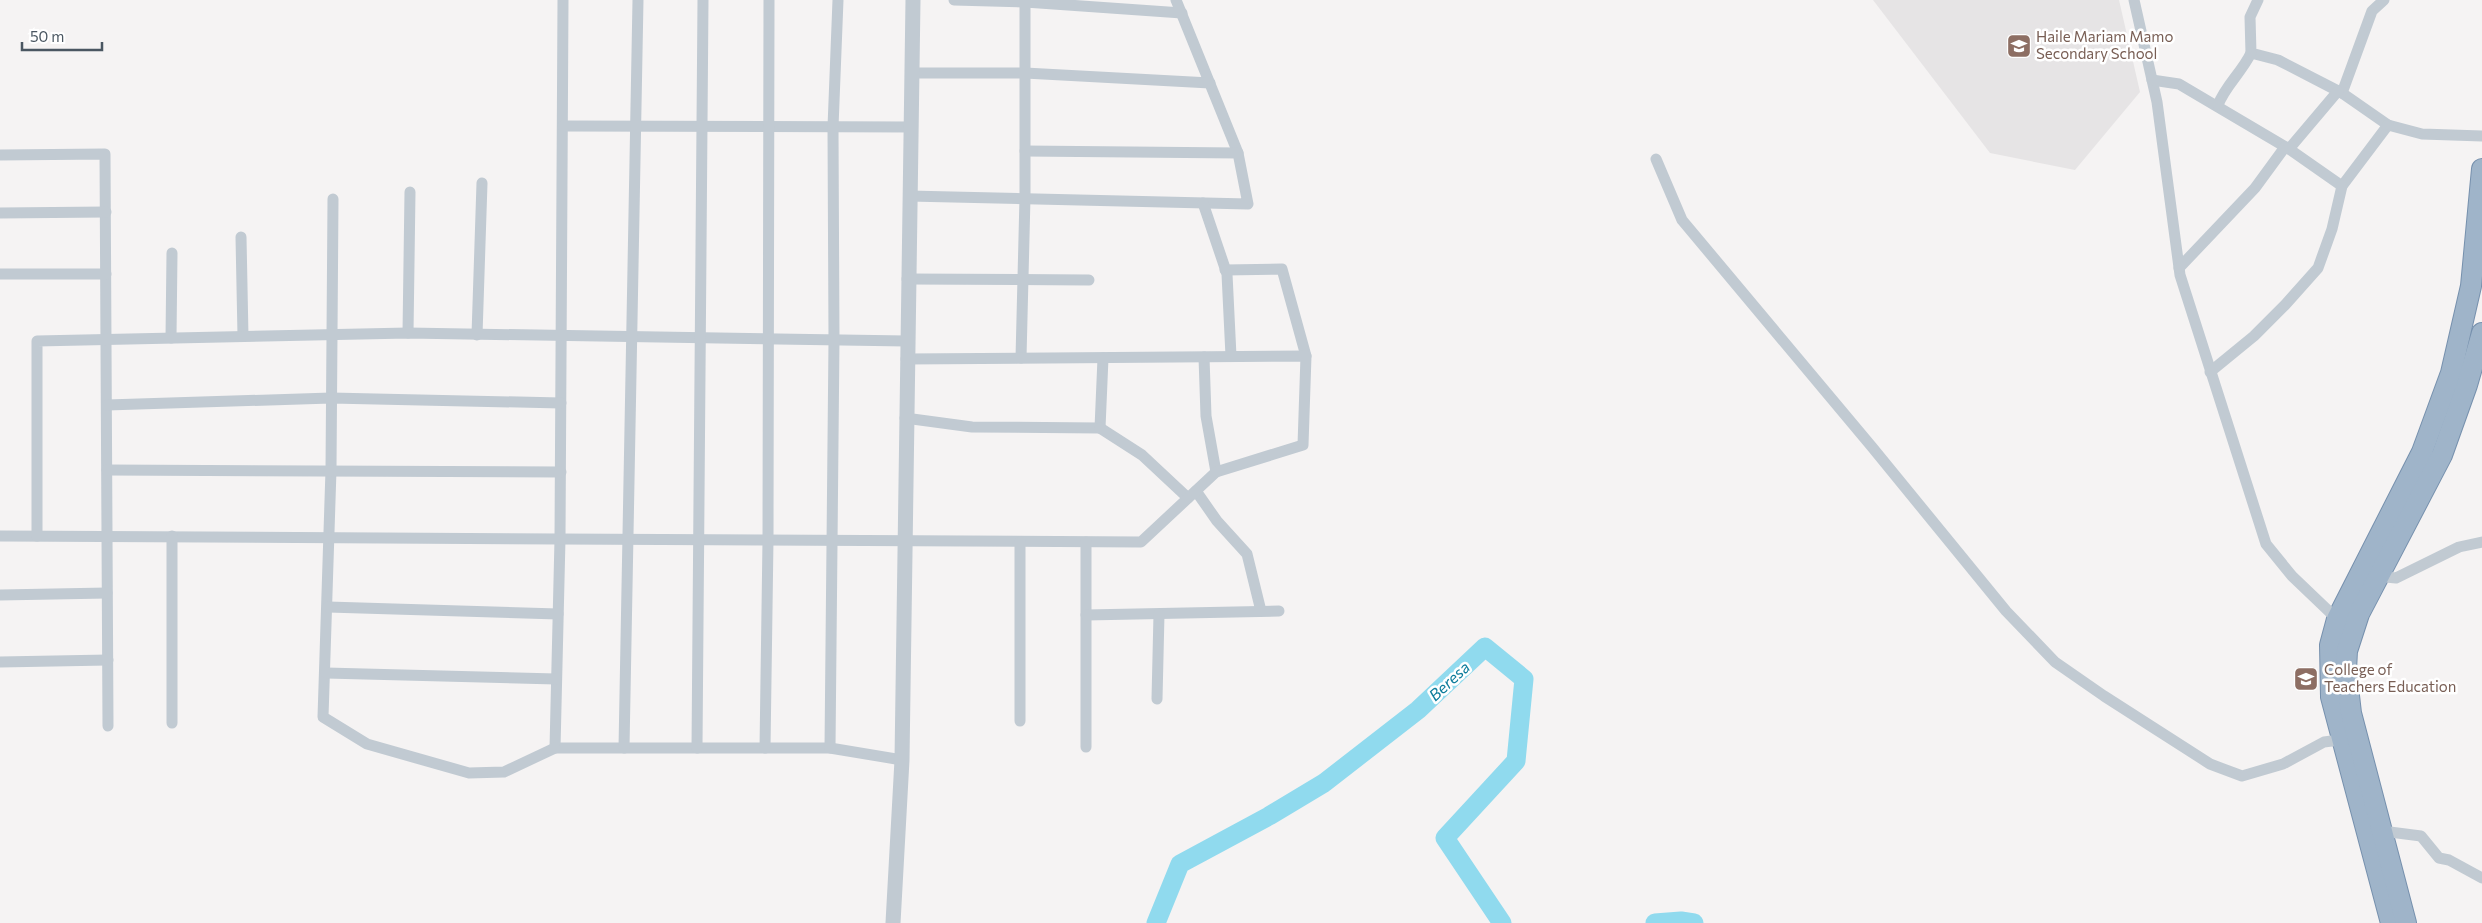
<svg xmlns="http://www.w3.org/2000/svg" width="2482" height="923" font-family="Commissioner,sans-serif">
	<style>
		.education { fill: #e6e4e5 }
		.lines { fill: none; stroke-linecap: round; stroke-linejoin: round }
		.river { stroke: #90daee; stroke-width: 19 }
		.trunk-casing { stroke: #7690ad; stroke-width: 22 }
		.minor { stroke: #c1cad2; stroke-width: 11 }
		.tertiary { stroke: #c1cad2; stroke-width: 15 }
		.trunk { stroke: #9fb4c9; stroke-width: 20 }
		.labels { text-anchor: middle; stroke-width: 5; stroke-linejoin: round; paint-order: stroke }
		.education-label { font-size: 15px; fill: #785e54; stroke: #fff; text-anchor: start }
		.water-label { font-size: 16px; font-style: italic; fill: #0c7c9b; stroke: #fff }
	</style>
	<rect width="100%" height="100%" fill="#f5f3f3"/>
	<!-- education -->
	<path class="education" d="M1873,0h246l21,92 -65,78 -85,-17z"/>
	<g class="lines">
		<!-- river -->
		<g class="river">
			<path d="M1156,923l24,-59 89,-48 55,-33 94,-73 67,-63 39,32 -8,82 -71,77 57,85"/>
			<path d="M1655,923l26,-2 13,2"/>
		</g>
		<defs>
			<g id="trunk">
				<path d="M2391,923l-60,-226 -1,-52 7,-26 85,-167 29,-79 20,-87 11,-117"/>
				<path d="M2406,923l-55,-210 -5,-43 1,-19 12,-37 83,-159 25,-70 15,-52"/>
			</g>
		</defs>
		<!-- trunk casing -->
		<use href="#trunk" class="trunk-casing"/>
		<!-- minor -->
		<g class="minor">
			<path d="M563,0l-3,539 -5,209h275l72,12"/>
			<path d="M954,0l71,2 157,11"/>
			<path d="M1176,0l62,153"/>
			<path d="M2134,0l23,102 23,173 86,269 26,32 45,43"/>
			<path d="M2258,0l-8,17 1,36 27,7 64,33"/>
			<path d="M2384,0l-12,11 -30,82 46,32 34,9 60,2"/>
			<path d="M911,73h114l185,10"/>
			<path d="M2152,80l27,4 110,65"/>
			<path d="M2338,91l-49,58 53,37 46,-61"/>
			<path d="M2218,105c7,-19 24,-33 33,-52"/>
			<path d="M563,126l347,1"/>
			<path d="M0,155l105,-1 3,572"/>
			<path d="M1656,159l26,61 190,227 134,164 49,51 49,34 106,68 32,12 41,-12 41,-22 23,-3"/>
			<path d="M909,196l339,8 -10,-51 -213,-2"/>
			<path d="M333,199l-2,271 -8,247 44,27 102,29 35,-1 51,-24"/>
			<path d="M1203,203l24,71 4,82"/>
			<path d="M0,213l106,-1"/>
			<path d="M241,237l2,99"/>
			<path d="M2179,268l76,-80 30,-41"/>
			<path d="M1225,270l57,-1 24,87"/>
			<path d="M0,274h106"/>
			<path d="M907,279l182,1"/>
			<path d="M408,333l2,-141"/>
			<path d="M477,335l5,-152"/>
			<path d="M171,338l1,-85"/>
			<path d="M1204,357l2,59 10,56"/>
			<path d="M1021,358l4,-161v-195"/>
			<path d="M2210,372l44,-36 31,-31 33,-37 14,-39 10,-43"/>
			<path d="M107,405l224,-7 230,5"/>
			<path d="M905,418l67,9 128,1 3,-70"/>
			<path d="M1100,428l42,27 46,43"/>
			<path d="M107,470l454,2"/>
			<path d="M1196,491l21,30 30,33 14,57"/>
			<path d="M0,536l1141,6 75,-70 87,-27 3,-89 -400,3"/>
			<path d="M37,536v-195l371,-8 498,8"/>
			<path d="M1086,542v205"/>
			<path d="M2375,576l21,2 63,-31 23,-5"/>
			<path d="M0,595l107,-2"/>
			<path d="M328,607l230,7"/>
			<path d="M1086,615l193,-4"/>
			<path d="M0,662l108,-2"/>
			<path d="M326,673l230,6"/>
			<path d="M1157,699l2,-85"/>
			<path d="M1020,721v-179"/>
			<path d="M172,723v-187"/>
			<path d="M624,748l14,-748"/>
			<path d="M697,748l6,-748"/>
			<path d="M765,748l3,-208 1,-540"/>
			<path d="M830,748l4,-408 -1,-213 5,-127"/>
			<path d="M2382,831l39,5 18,22 10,2 33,18"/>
		</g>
		<!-- tertiary -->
		<path class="tertiary" d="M893,923l9,-163 11,-760"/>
		<!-- trunk -->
		<use href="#trunk" class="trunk"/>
	</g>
	<!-- icons -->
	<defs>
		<symbol id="school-square" viewBox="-11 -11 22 22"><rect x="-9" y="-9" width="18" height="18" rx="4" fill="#8d6e63" stroke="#fff"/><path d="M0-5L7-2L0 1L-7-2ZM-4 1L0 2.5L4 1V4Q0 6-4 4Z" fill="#fff"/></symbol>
		<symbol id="university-square" viewBox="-11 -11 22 22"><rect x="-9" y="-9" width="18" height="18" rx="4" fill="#8d6e63" stroke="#fff"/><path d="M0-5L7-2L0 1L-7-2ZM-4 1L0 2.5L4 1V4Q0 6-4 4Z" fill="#fff"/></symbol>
	</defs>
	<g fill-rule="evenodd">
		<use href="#school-square" x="2005" y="32" width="28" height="28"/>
		<use href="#university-square" x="2292" y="665" width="28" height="28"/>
	</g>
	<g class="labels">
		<!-- education labels -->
		<g class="education-label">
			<text x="2036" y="42">Haile Mariam Mamo<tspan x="2036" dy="17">Secondary School</tspan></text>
			<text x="2324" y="675">College of<tspan x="2324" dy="17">Teachers Education</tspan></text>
		</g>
		<!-- water labels -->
		<g class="water-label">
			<text transform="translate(1449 681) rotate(-43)" y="6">Beresa</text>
		</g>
	</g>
	<!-- scale -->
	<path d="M22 42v8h80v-8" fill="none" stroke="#4a5661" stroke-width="2.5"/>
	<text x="30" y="42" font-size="15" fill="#4a5661" stroke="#ffffff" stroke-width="4" paint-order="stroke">50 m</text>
</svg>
